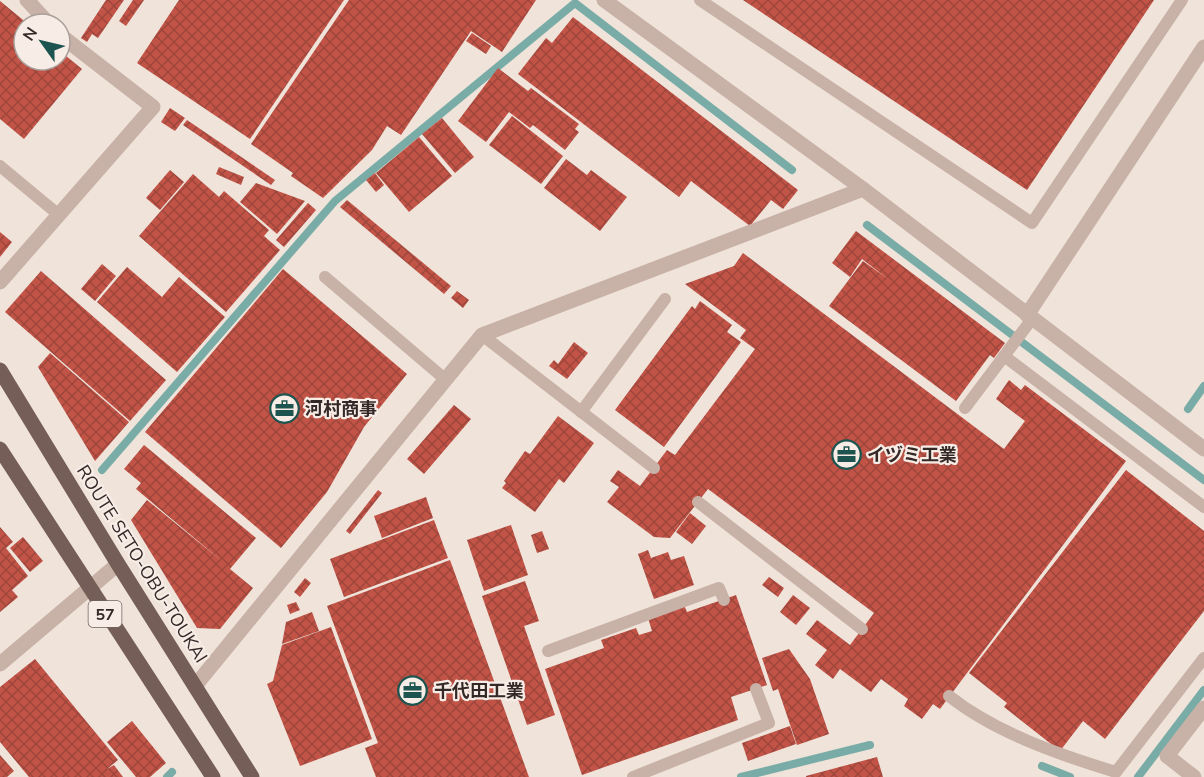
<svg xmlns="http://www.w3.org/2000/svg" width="1204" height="777" font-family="'Nunito Sans','Noto Sans JP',sans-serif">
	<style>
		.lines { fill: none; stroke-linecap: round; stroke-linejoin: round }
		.stream { stroke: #7aaca7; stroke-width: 8 }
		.building { fill: url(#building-cross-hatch) }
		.lane { stroke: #c8b1a6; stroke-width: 12 }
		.street { stroke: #c8b1a6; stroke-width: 15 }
		.primary { stroke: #765e58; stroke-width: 15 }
		.labels { text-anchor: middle; stroke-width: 4.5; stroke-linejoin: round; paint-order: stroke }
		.shield { fill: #f8ede6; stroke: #6f6460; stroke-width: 1.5 }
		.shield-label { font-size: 16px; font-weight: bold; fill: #342927 }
		.poi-label { font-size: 18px; font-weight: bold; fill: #342927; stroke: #f8ede6; text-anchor: start }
		.street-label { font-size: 18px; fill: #342927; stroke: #f8ede6 }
	</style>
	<defs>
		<pattern id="building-cross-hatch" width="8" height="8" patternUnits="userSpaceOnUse" patternTransform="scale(1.5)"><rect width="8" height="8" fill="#c15447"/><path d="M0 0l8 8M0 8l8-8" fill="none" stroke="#9e463b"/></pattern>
	</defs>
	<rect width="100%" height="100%" fill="#f0e3da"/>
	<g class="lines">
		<!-- stream -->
		<g class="stream">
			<path d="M867,225l337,255"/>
			<path d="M1188,409l16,-23"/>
			<path d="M102,470l233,-269 240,-198 217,167"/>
			<path d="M1042,766l28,11"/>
			<path d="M167,777l5,-5"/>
			<path d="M741,777l129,-32"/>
			<path d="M1138,777l66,-87"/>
		</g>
	</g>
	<!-- building -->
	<g class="building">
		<path d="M106,0h18l-26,38 -6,-4 -5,8 -6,-4z"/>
		<path d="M133,0h11l-18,26 -7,-5z"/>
		<path d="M179,0h165l-94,139 -113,-76z"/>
		<path d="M349,0h187l-34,52 -31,-21 -70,104 -14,-9 -15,24 -49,48 -32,-22 2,-3 -42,-29z"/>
		<path d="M743,0h411l-127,190z"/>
		<path d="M0,1l28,23h-4v36h36v-9l22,18 -58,70 -24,-20z"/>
		<path d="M573,17l225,173 -15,19 -12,-9 -21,26 -59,-45 -12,16 -161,-123 28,-36 6,5z"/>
		<path d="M472,33l19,13 -5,8 -20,-13z"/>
		<path d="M498,68l30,23 3,-3 48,36 -4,5 4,3 -14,18 -32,-25 -3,3 -21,-16 -23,30 -28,-21z"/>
		<path d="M170,108l15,10 -10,13 -14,-9z"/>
		<path d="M512,116l51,40 -22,28 -52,-39z"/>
		<path d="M442,118l32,39 -19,16 -33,-39z"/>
		<path d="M187,120l88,60 -4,5 -88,-60z"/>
		<path d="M419,137l33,39 -43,36 -33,-39z"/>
		<path d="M566,159l21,16 4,-5 36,27 -27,34 -56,-43z"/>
		<path d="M219,167l25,10 -3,8 -25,-11z"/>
		<path d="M170,170l14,12 -24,28 -14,-12z"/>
		<path d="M375,173l9,12 -8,7 -10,-12z"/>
		<path d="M193,174l26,23 5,-6 45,39 -5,6 16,14 -54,62 -87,-76z"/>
		<path d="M256,183l49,18 -28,33 -37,-32z"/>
		<path d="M347,200l104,86 -7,8 -104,-87z"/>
		<path d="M308,203l8,7 -32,37 -8,-7z"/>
		<path d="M856,231l149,112 -11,15 -4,-3 -34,46 -127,-95 34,-45 25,18 -26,-20 -12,18 -18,-14z"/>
		<path d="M0,232l12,10 -12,15z"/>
		<path d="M743,253l261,196 21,-28 -29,-22 13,-19 12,10 4,-5 101,76 -186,248 -7,-5 -11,15 -18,-13 4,-7 -27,-20 -10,13 -31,-23 -7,10 -18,-14 12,-15 -21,-16 11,-14 33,25 24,-32 -166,-124 -38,49 -16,-1 -47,-35 12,-15 -9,-6 8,-11 22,16 27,-36 8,5 80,-106 -15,-11 6,-8 -61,-46 49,-18z"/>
		<path d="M102,264l14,12 -21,25 -14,-12z"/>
		<path d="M127,267l35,30 17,-20 46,40 -48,55 -80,-70z"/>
		<path d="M283,269l124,105 -43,53 -37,65 -46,56 -136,-116z"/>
		<path d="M41,271l125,109 -36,41 -125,-109z"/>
		<path d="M457,291l12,9 -6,8 -12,-10z"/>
		<path d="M700,301l32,24 -5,7 14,10 -77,105 -49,-37 77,-104 3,3z"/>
		<path d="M574,342l14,11 -21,26 -18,-13 5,-6 4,4z"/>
		<path d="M50,353l79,69 -34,39 -57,-94z"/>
		<path d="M454,405l17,14 -47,55 -17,-15z"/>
		<path d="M558,416l36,27 -30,40 -5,-4 -24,33 -33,-24 4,-5 -2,-2 21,-30 5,3z"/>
		<path d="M144,445l112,93 -26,31 23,19 -33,41 -23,-1 -66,-108 16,-20 76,62 -87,-73 5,-6 -17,-14z"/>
		<path d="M1126,470l78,61v80l-99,128 -22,-18 -23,30 -56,-44 3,-4 -38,-30z"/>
		<path d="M378,490l4,3 -32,41 -4,-3z"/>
		<path d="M426,497l7,21 -51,20 -8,-22z"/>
		<path d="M690,513l16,13 -14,18 -16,-12z"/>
		<path d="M434,520l14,38 -104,39 -14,-38z"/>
		<path d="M511,525l17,50 -44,16 -17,-51z"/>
		<path d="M0,527l13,15 -7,6 22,28 -16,14 6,7 -18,15z"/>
		<path d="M542,531l7,18 -12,4 -6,-18z"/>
		<path d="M23,537l20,24 -13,11 -20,-24z"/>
		<path d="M648,550l3,8 17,-6 3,8 13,-4 10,29 -40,14 -16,-45z"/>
		<path d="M450,560l79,217h-153l-11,-29 13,-5 -51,-137z"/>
		<path d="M769,577l15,11 -6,9 -16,-12z"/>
		<path d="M305,578l6,5 -11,14 -6,-5z"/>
		<path d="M525,581l14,40 -15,5 31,89 -28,10 -45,-129z"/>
		<path d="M736,595l31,90 -36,12 7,23 -156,55 -37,-106 59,-21 -3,-8 35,-12 3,7 13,-4 -4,-13 36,-13 3,7z"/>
		<path d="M793,595l17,13 -14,17 -16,-13z"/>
		<path d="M296,602l4,8 -10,4 -3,-9z"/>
		<path d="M312,612l7,19 -37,13 4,-22z"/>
		<path d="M331,627l41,112 -72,27 -33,-82 6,-3 9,-36z"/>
		<path d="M789,649l21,30 19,55 -32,11 -19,-56 -5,2 -11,-33z"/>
		<path d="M35,659l83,101 -11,9 7,-4 9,12h-94l-29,-35v-55z"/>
		<path d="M132,721l34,42 -16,14h-14l-29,-35z"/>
		<path d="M790,726l6,18 -48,17 -6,-18z"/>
		<path d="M0,755l14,16 -7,6h-7z"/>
		<path d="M877,757l6,20h-77v-1z"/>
	</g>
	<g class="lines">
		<!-- lane -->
		<g class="lane">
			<path d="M700,0l332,223 150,-223"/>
			<path d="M0,166l59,49"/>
			<path d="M325,277l121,103"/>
			<path d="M482,335l172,133"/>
			<path d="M1004,356l200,151"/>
			<path d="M965,408l67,-89"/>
			<path d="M581,412l84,-113"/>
			<path d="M698,502l164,127"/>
			<path d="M548,651l171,-63 5,12"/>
			<path d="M949,696c47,37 111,59 167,76l88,-114"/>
			<path d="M633,777l136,-54 -13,-34"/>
		</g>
		<!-- street -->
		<g class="street">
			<path d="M27,0l22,24"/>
			<path d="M604,0l259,189 341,260"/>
			<path d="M0,282l153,-175 -93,-72"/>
			<path d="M1027,315l177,-268"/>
			<path d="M0,664l118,-100"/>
			<path d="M195,686l287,-351 381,-146"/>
			<path d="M1194,777l-27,-21 37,-48"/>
		</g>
		<!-- primary -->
		<g class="primary">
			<path d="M0,370l118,194 134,213"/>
			<path d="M0,449l213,328"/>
		</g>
	</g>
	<!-- icons -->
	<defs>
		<symbol id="office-ring" viewBox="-11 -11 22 22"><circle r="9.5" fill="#f8ede6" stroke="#1e5450" stroke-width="1.5"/><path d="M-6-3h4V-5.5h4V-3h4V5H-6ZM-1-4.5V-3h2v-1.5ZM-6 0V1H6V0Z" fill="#1e5450"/></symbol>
	</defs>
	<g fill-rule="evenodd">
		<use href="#office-ring" x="268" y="392" width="33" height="33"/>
		<use href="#office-ring" x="830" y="438" width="33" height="33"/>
		<use href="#office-ring" x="396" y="674" width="33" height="33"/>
	</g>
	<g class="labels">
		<!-- shield labels -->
		<rect class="shield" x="88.5" y="601" width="33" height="26" rx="4.5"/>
		<g class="shield-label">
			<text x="105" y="620">57</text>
		</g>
		<!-- poi labels -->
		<g class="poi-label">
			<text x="305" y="415">河村商事</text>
			<text x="867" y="461">イヅミ工業</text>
			<text x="434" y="697">千代田工業</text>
		</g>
		<!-- street labels -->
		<g class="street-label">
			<text transform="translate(142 564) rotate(58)" y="6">ROUTE SETO-OBU-TOUKAI</text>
		</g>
	</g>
	<!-- north arrow -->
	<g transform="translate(42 42) rotate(304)"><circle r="28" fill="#f8ede6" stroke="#aa9f9a" stroke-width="1.5"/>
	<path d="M0-4.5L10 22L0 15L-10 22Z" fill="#1e5450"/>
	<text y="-9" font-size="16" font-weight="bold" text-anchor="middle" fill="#342927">N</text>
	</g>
</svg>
